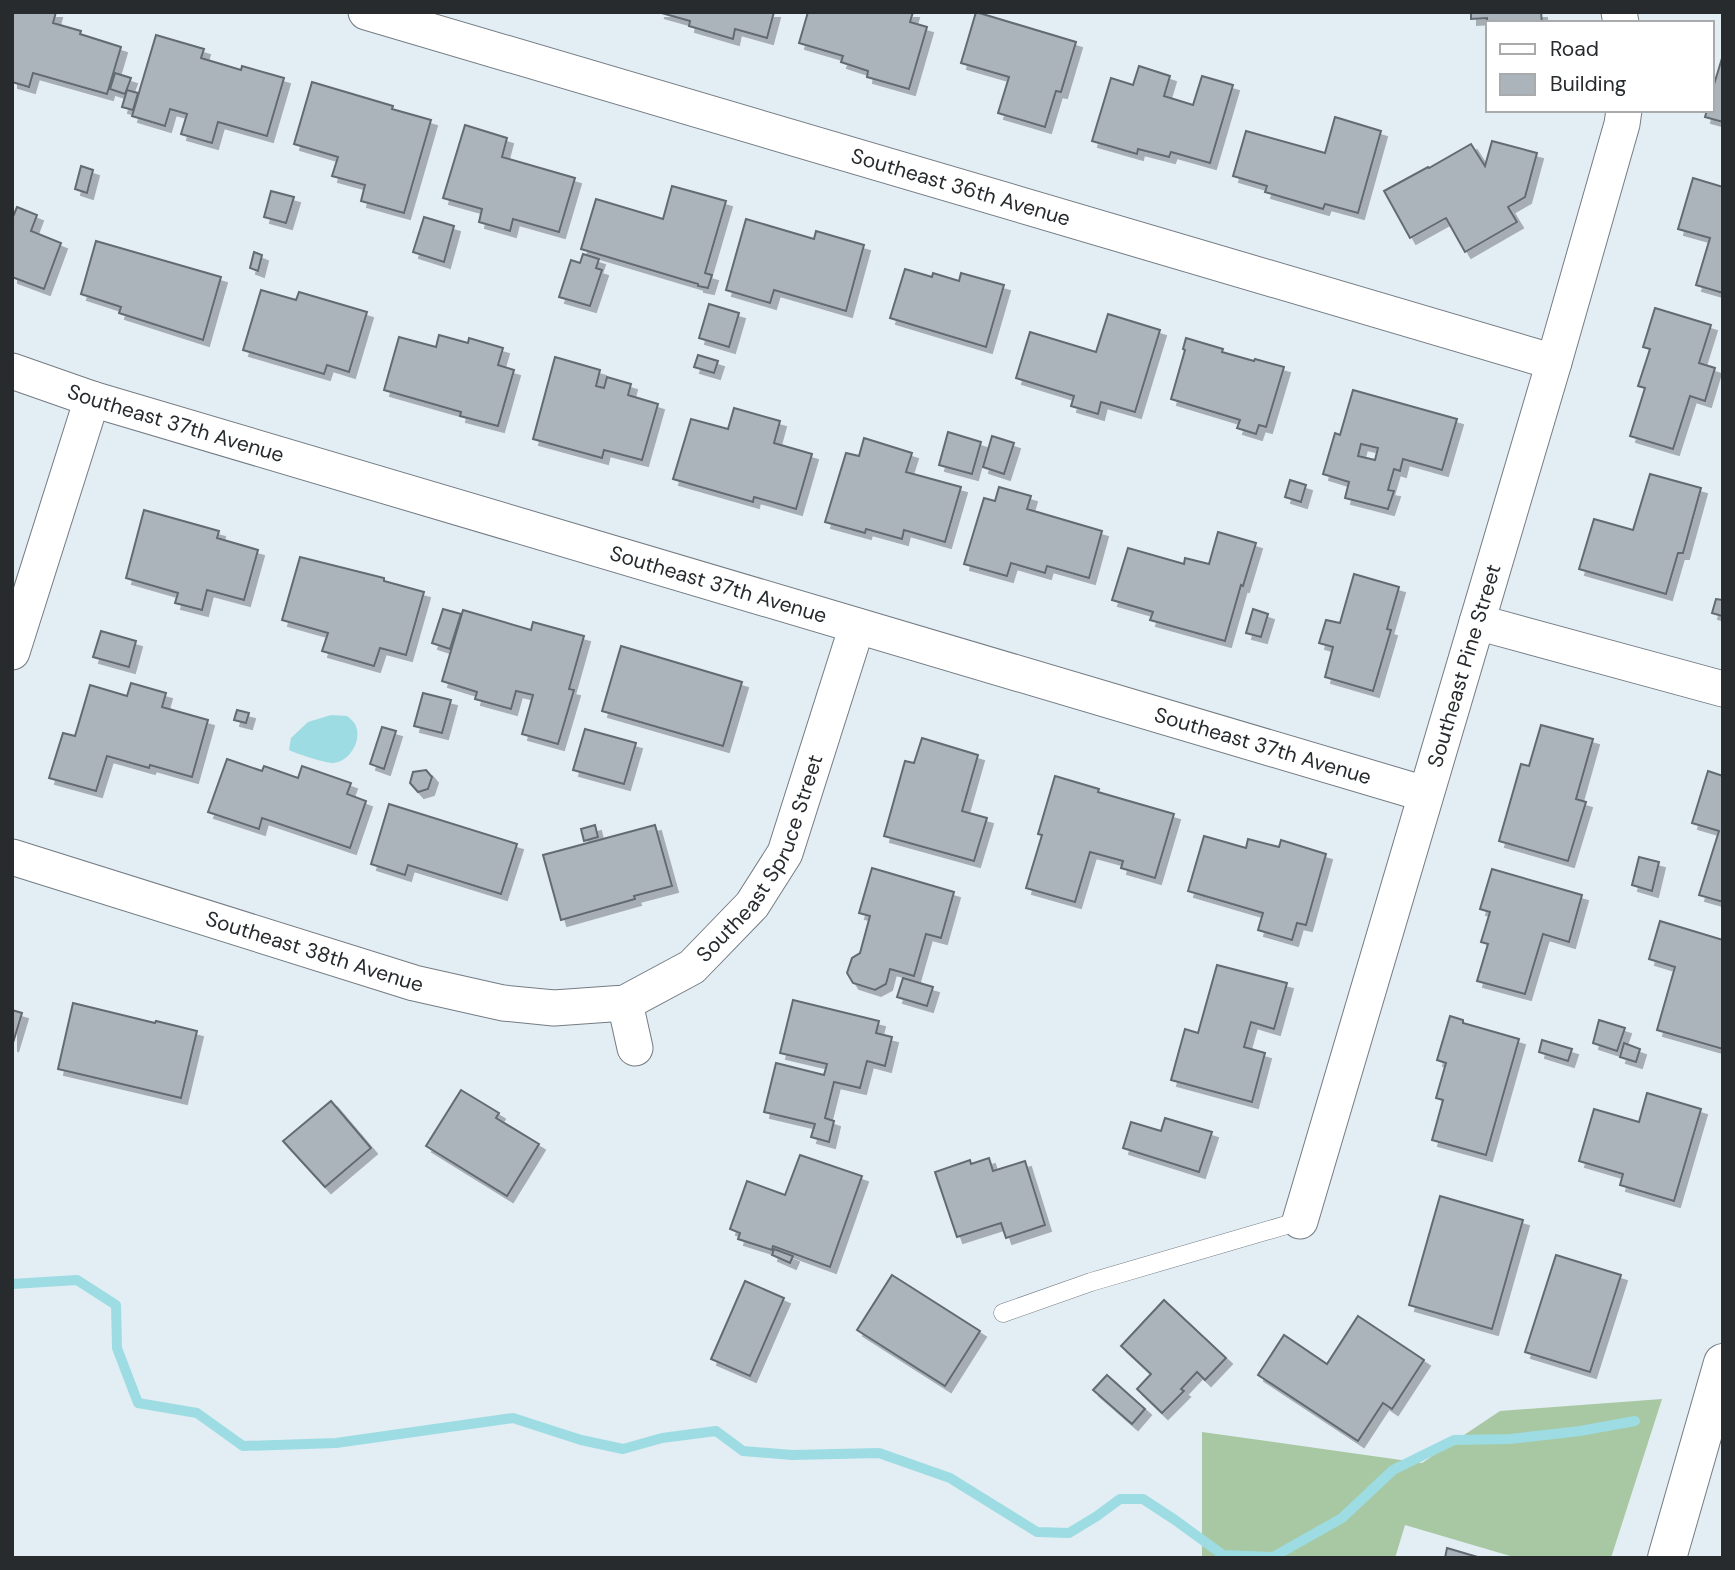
<svg xmlns="http://www.w3.org/2000/svg" width="1735" height="1570" font-family="'DM Sans',sans-serif">
	<style>
		.forest { fill: #a7c8a2 }
		.water { fill: #9ddce3 }
		.lines { fill: none; stroke-linecap: round; stroke-linejoin: round }
		.stream { stroke: #9ddce3; stroke-width: 10 }
		.building { fill: #abb4bb; stroke: #636b72; stroke-width: 2; fill-rule: evenodd; filter: url(#shadow) }
		.lane-casing { stroke: #747c83; stroke-width: 19 }
		.street-casing { stroke: #747c83; stroke-width: 37 }
		.secondary-casing { stroke: #747c83; stroke-width: 40 }
		.lane { stroke: #fff; stroke-width: 18 }
		.street { stroke: #fff; stroke-width: 35 }
		.secondary { stroke: #fff; stroke-width: 38 }
		.labels { text-anchor: middle; stroke-width: 5; stroke-linejoin: round; paint-order: stroke }
		.street-label { font-size: 21px; fill: #272b2d; stroke: #fff }
	</style>
	<defs>
		<filter id="shadow"><feDropShadow dx="6" dy="6" stdDeviation="0" flood-color="#0004"/></filter>
	</defs>
	<rect width="100%" height="100%" fill="#e3edf4"/>
	<!-- forest -->
	<path class="forest" d="M1662,1399l-51,159h-94l-112,-33 -10,33h-193v-126l220,31 78,-52z"/>
	<!-- water -->
	<path class="water" d="M331,715l16,1c3,2 6,5 8,8 8,15 -5,38 -22,39 -8,0 -36,-9 -44,-13l2,-12 17,-16z"/>
	<g class="lines">
		<!-- stream -->
		<path class="stream" d="M12,1284l65,-4 39,25 1,43 21,55 59,10 46,33 93,-3 177,-25 68,22 42,9 39,-11 54,-7 27,20 49,4 87,-2 71,25 87,54 32,1 28,-17 23,-17h23l32,21 48,35 50,2 69,-39 51,-48 61,-30 56,-1 70,-8 55,-10"/>
	</g>
	<!-- building -->
	<g class="building">
		<path d="M12,12h44l-3,11 28,8 -1,3 41,13 -14,47 -74,-21 -4,14 -17,-5z"/>
		<path d="M658,12h116l-7,26 -32,-9 -2,10 -44,-13 1,-5z"/>
		<path d="M808,12h105l-3,10 17,5 -18,62 -42,-12 1,-6 -27,-9 2,-6 -44,-13z"/>
		<path d="M976,12l100,30 -15,50 -5,-1 -11,36 -47,-14 11,-36 -48,-14z"/>
		<path d="M1471,12h70l1,11h-54v29l-1,-34 -16,1z"/>
		<path d="M156,35l48,14 -3,9 40,12 1,-4 42,12 -17,58 -49,-14 -6,21 -31,-9 6,-20 -17,-5 -5,17 -33,-10z"/>
		<path d="M1723,55v67l-18,-5 2,-7h5v-19z"/>
		<path d="M1139,66l31,10 -6,20 29,9 9,-29 31,9 -23,78 -39,-11 -2,5 -31,-8 -1,5 -45,-13 19,-63 22,7z"/>
		<path d="M115,73l16,5 -6,16 -15,-5z"/>
		<path d="M312,82l81,24 -1,3 39,11 -27,93 -43,-12 4,-16 -33,-9 6,-19 -44,-13z"/>
		<path d="M127,90l11,3 -5,17 -11,-3z"/>
		<path d="M1335,117l46,14 -23,82 -33,-9 -2,5 -58,-17 2,-6 -34,-10 13,-45 79,22z"/>
		<path d="M465,125l42,13 -5,19 73,21 -16,54 -46,-13 -3,12 -31,-9 3,-13 -39,-11z"/>
		<path d="M1492,141l45,12 -12,44 -17,10 9,15 -52,30 -19,-34 -36,20 -26,-47 44,-24 1,1 42,-24 14,22z"/>
		<path d="M81,166l12,4 -6,23 -12,-4z"/>
		<path d="M1693,178l30,9v106l-27,-8 14,-47 -32,-9z"/>
		<path d="M672,186l54,15 -21,72 7,2 -4,13 -10,-2v-2l-117,-35 15,-50 67,20z"/>
		<path d="M271,191l23,6 -8,26 -22,-6z"/>
		<path d="M17,207l20,8 -6,16 30,12 -17,46 -32,-12v-58z"/>
		<path d="M424,217l30,9 -10,36 -31,-10z"/>
		<path d="M746,219l68,20 2,-8 48,14 -18,66 -72,-21 -4,13 -44,-13z"/>
		<path d="M96,241l125,36 -18,63 -84,-27 2,-6 -40,-13z"/>
		<path d="M254,252l8,3 -4,16 -8,-3z"/>
		<path d="M583,254l16,5 -3,9 6,2 -12,36 -31,-9 12,-37 9,3z"/>
		<path d="M905,269l27,8 1,-4 26,8 2,-8 43,12 -18,62 -96,-29z"/>
		<path d="M261,290l35,10 3,-8 68,20 -18,60 -22,-7 -3,9 -81,-24z"/>
		<path d="M709,304l30,9 -10,34 -30,-9z"/>
		<path d="M1655,308l56,17 -12,38 16,5 -10,33 -15,-5 -17,53 -43,-13 15,-48 -7,-2 12,-37 -7,-2z"/>
		<path d="M1108,314l52,16 -25,82 -34,-10 -3,12 -27,-8 3,-10 -58,-18 14,-46 66,20z"/>
		<path d="M439,335l29,8 1,-5 34,10 -5,17 16,5 -16,56 -38,-10 1,-4 -77,-22 15,-53 37,10z"/>
		<path d="M1186,338l37,11 -1,3 32,9 1,-2 29,8 -18,60 -7,-2 -3,9 -19,-6 3,-8 -69,-21 14,-49 -2,-1z"/>
		<path d="M698,355l20,6 -4,12 -20,-6z"/>
		<path d="M555,357l45,13 -4,16 8,2 3,-11 24,7 -3,11 30,9 -16,56 -38,-10 -2,8 -69,-19z"/>
		<path d="M1353,390l104,29 -15,51 -39,-11 -3,12 -6,-2 -6,21 6,1 -6,18 -43,-11 4,-16 -26,-8 12,-41 5,2zM1361,444l17,4 -3,12 -17,-4z"/>
		<path d="M734,408l46,13 -6,22 38,11 -16,55 -42,-12 -1,5 -80,-23 18,-60 37,10z"/>
		<path d="M948,432l33,10 -9,32 -33,-9z"/>
		<path d="M992,436l22,7 -10,31 -21,-7z"/>
		<path d="M864,438l48,15 -6,19 55,15 -16,55 -41,-12 -2,9 -36,-10 -1,4 -40,-11 21,-69 13,3z"/>
		<path d="M1650,474l51,14 -18,65h-5l-12,41 -87,-25 15,-50 39,11z"/>
		<path d="M1290,480l16,5 -5,17 -16,-5z"/>
		<path d="M999,487l32,9 -4,13 75,22 -13,47 -42,-12 -2,7 -34,-10 -4,13 -43,-12 20,-66 11,3z"/>
		<path d="M144,510l75,21 -2,7 41,12 -14,50 -37,-10 -5,20 -27,-7 3,-10 -52,-15z"/>
		<path d="M1218,532l38,11 -13,43 -2,-1 -16,56 -75,-21 3,-8 -41,-12 16,-52 56,16 1,-6 24,6z"/>
		<path d="M300,557l84,21v3l40,11 -18,63 -26,-7 -6,18 -52,-15 6,-18 -46,-13z"/>
		<path d="M1354,574l45,13 -12,42 4,1 -18,61 -48,-14 8,-30 -14,-4 7,-23 14,3z"/>
		<path d="M1716,599l7,1 -1,16 -10,-3z"/>
		<path d="M443,609l18,5 -11,35 -18,-6z"/>
		<path d="M1253,609l15,5 -7,23 -15,-4z"/>
		<path d="M463,610l68,20 2,-8 51,14 -15,53 5,1 -16,54 -36,-10 11,-39 -17,-4 -5,18 -36,-10 2,-7 -35,-11z"/>
		<path d="M101,631l35,10 -7,26 -36,-10z"/>
		<path d="M621,646l121,36 -19,64 -121,-35z"/>
		<path d="M131,683l35,10 -4,14 46,13 -16,57 -42,-12 -1,3 -42,-12 -11,35 -47,-13 14,-45 12,3 15,-51 37,11z"/>
		<path d="M423,693l28,7 -9,33 -28,-7z"/>
		<path d="M237,710l12,3 -3,10 -12,-3z"/>
		<path d="M1541,725l52,14 -17,60 10,3 -18,59 -69,-20 22,-77 8,2z"/>
		<path d="M382,727l14,4 -12,38 -14,-5z"/>
		<path d="M585,729l51,14 -12,41 -51,-14z"/>
		<path d="M922,738l56,17 -16,56 25,7 -13,43 -90,-25 21,-75 9,2z"/>
		<path d="M227,759l35,12 2,-5 34,12 4,-12 49,17 -4,11 19,7 -16,47 -88,-30 -3,11 -51,-17z"/>
		<path d="M426,770l6,7 -4,12 -10,3 -8,-9 3,-11z"/>
		<path d="M1708,771l15,5v126l-24,-7 20,-64 -27,-8z"/>
		<path d="M1055,776l44,13 -1,3 76,22 -19,64 -34,-10 2,-7 -33,-9 -15,50 -49,-14 16,-53 -4,-1z"/>
		<path d="M389,804l128,40 -16,50 -93,-29 -3,10 -34,-11z"/>
		<path d="M595,825l3,12 -14,4 -3,-12z"/>
		<path d="M655,825l17,61 -38,10 1,3 -74,21 -18,-65z"/>
		<path d="M1204,836l42,12 2,-9 31,8 2,-7 45,14 -20,71 -9,-2 -5,17 -34,-10 5,-17 -75,-22z"/>
		<path d="M1639,857l20,5 -7,29 -20,-6z"/>
		<path d="M872,868l82,24 -13,46 -15,-4 -12,42 -24,-7 -4,15 -11,6 -22,-7 -6,-10 5,-15 8,-5 10,-37 -11,-3z"/>
		<path d="M1492,869l90,26 -13,47 -26,-8 -18,60 -48,-13 11,-37 -7,-2 9,-30 -10,-3z"/>
		<path d="M1660,921l63,19v109l-66,-19 18,-63 -26,-8z"/>
		<path d="M1217,965l70,18 -13,46 -23,-7 -7,25 21,6 -13,49 -81,-22 14,-51 13,4z"/>
		<path d="M903,978l30,9 -6,19 -30,-9z"/>
		<path d="M793,1000l86,21 -3,12 16,4 -7,29 -18,-5 -7,27 -26,-6 -9,36 9,3 -5,21 -18,-5 4,-13 -51,-12 12,-49 48,12 3,-11 -47,-11z"/>
		<path d="M73,1003l82,20 1,-2 41,10 -16,67 -123,-29z"/>
		<path d="M12,1010l10,3 -10,33z"/>
		<path d="M1450,1016l13,4v3l56,16 -33,116 -54,-15 11,-40 -7,-2 10,-35 -9,-3z"/>
		<path d="M1599,1020l26,8 -8,23 -24,-8z"/>
		<path d="M1542,1040l30,9 -4,12 -29,-9z"/>
		<path d="M1624,1043l16,6 -4,13 -16,-5z"/>
		<path d="M461,1090l38,23 -3,5 43,26 -32,52 -81,-50z"/>
		<path d="M1647,1093l54,16 -27,92 -54,-16 3,-11 -44,-13 15,-52 45,13z"/>
		<path d="M331,1101l40,47 -46,39 -42,-46z"/>
		<path d="M1165,1118l47,14 -13,40 -76,-24 8,-26 30,9z"/>
		<path d="M800,1155l62,21 -32,91 -57,-21 -1,4 -34,-11 2,-6 -10,-4 17,-48 38,14z"/>
		<path d="M989,1158l4,13 32,-10 20,64 -39,13 -5,-15 -44,14 -22,-65 35,-12 1,4z"/>
		<path d="M1440,1196l83,24 -31,109 -83,-24z"/>
		<path d="M774,1249l19,7 -3,7 -18,-8z"/>
		<path d="M1556,1255l65,20 -31,97 -65,-20z"/>
		<path d="M892,1275l88,56 -35,55 -88,-56z"/>
		<path d="M745,1281l39,17 -34,78 -39,-17z"/>
		<path d="M1164,1300l62,58 -21,22 -8,-8 -16,17 3,2 -22,22 -25,-24 14,-15 -30,-28z"/>
		<path d="M1358,1316l66,44 -32,49 -9,-6 -25,38 -100,-66 26,-40 43,29z"/>
		<path d="M1107,1375l38,34 -13,15 -39,-34z"/>
		<path d="M1447,1548l34,10h-36z"/>
	</g>
	<g class="lines">
		<defs>
			<path id="lane" d="M1003,1313l88,-31 209,-61"/>
			<g id="street">
				<path id="s1" d="M366,12l1188,350"/>
				<path d="M1619,12l2,11"/>
				<path id="s2" d="M12,371l80,28 1333,395"/>
				<path d="M1477,622l246,67"/>
				<path d="M12,652l80,-253"/>
				<path id="s3" d="M12,857l402,126 89,20 51,5 71,-5 67,-36 60,-62 33,-52 72,-227"/>
				<path d="M625,1003l10,45"/>
				<path id="s4" d="M1300,1221l254,-859 68,-238 2,-14"/>
			</g>
			<path id="secondary" d="M1667,1558l56,-195"/>
		</defs>
		<!-- lane casing -->
		<use href="#lane" class="lane-casing"/>
		<!-- street casing -->
		<use href="#street" class="street-casing"/>
		<!-- secondary casing -->
		<use href="#secondary" class="secondary-casing"/>
		<!-- lane -->
		<use href="#lane" class="lane"/>
		<!-- street -->
		<use href="#street" class="street"/>
		<!-- secondary -->
		<use href="#secondary" class="secondary"/>
	</g>
	<g class="labels">
		<!-- street labels -->
		<g class="street-label">
			<text dy="7" stroke="none"><textPath href="#s1" startOffset="620">Southeast 36th Avenue</textPath></text>
			<text dy="7" stroke="none"><textPath href="#s2" startOffset="172">Southeast 37th Avenue</textPath></text>
			<text dy="7" stroke="none"><textPath href="#s2" startOffset="738">Southeast 37th Avenue</textPath></text>
			<text dy="7" stroke="none"><textPath href="#s4" startOffset="579">Southeast Pine Street</textPath></text>
			<text dy="7" stroke="none"><textPath href="#s2" startOffset="1306">Southeast 37th Avenue</textPath></text>
			<text dy="7" stroke="none"><textPath href="#s3" startOffset="842">Southeast Spruce Street</textPath></text>
			<text dy="7" stroke="none"><textPath href="#s3" startOffset="317">Southeast 38th Avenue</textPath></text>
		</g>
	</g>
	<!-- border -->
	<rect width="1735" height="1570" fill="none" stroke="#272b2d" stroke-width="28"/>
	<!-- legend -->
	<rect x="1486" y="21" width="228" height="91" fill="#ffffff" stroke="#a9aaab" stroke-width="2"/>
	<rect x="1500" y="44" width="35" height="10" fill="#ffffff" stroke="#a9aaab" stroke-width="2"/>
	<text x="1550" y="56" font-size="21" fill="#272b2d">Road</text>
	<rect x="1500" y="74" width="35" height="21" fill="#abb4bb" stroke="#a9aaab" stroke-width="2"/>
	<text x="1550" y="91" font-size="21" fill="#272b2d">Building</text>
</svg>
